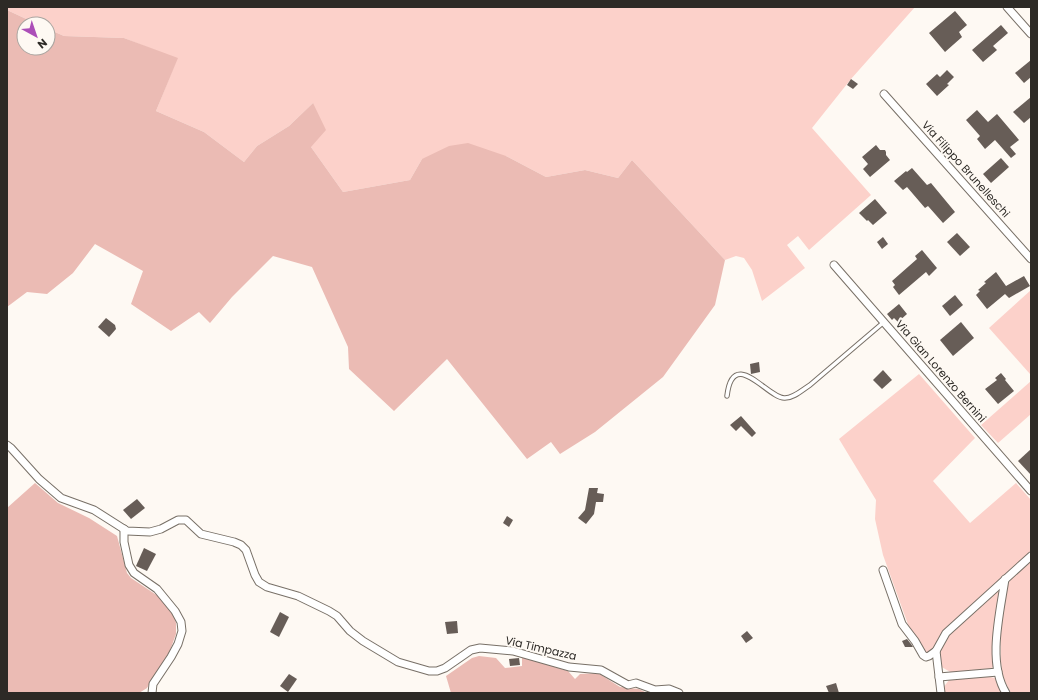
<svg xmlns="http://www.w3.org/2000/svg" width="1038" height="700" font-family="Poppins,sans-serif">
	<style>
		.green { fill: #fcd1ca }
		.forest { fill: #ebbbb4 }
		.building { fill: #675d57 }
		.lines { fill: none; stroke-linecap: round; stroke-linejoin: round }
		.lane-casing { stroke: #787067; stroke-width: 5.5 }
		.street-casing { stroke: #787067; stroke-width: 9 }
		.lane { stroke: #fff; stroke-width: 3.5 }
		.street { stroke: #fff; stroke-width: 7 }
		.labels { text-anchor: middle; stroke-width: 4; stroke-linejoin: round; paint-order: stroke }
		.street-label { font-size: 11px; fill: #2d2a26; stroke: #fef9f3 }
	</style>
	<rect width="100%" height="100%" fill="#fef9f3"/>
	<!-- green -->
	<g class="green">
		<path d="M7,7h908l-64,72 -39,49 59,67 -62,55 -11,-14 -11,9 18,23 -43,33 -10,-31 -8,-12 -8,-2 -11,4 -93,-100 -14,18 -33,-8 -39,7 -40,-21 -84,3 -12,21 -67,12 -32,-45 2,-44 -24,23 -32,20 -13,16 -40,-30 -48,-21 21,-52 -53,-21 -60,-2 -16,-7v-5h-11l-30,-14z"/>
		<path d="M1031,290v83l-1,1 -41,-46z"/>
		<path d="M919,374l56,64 -42,43 37,42 46,-40 15,17v53l-87,78 -10,19 -10,3 -14,-23 -27,-75 -8,-36 1,-19 -37,-61z"/>
		<path d="M1031,381v33l-33,29 -17,-18z"/>
		<path d="M1031,560v133h-20c-2,-4 -5,-9 -7,-14 -7,-17 -2,-84 7,-101 3,-7 14,-13 20,-18z"/>
		<path d="M995,591l4,1 -5,56v18l-6,5 -36,2 -12,-7c0,-6 -1,-13 1,-19 8,-18 39,-42 54,-56z"/>
		<path d="M986,676l9,2 6,15h-58v-5l6,-8z"/>
	</g>
	<!-- forest -->
	<g class="forest">
		<path d="M7,10l30,14h-13v24h24v-19l16,7 60,2 54,20 -22,53 48,21 40,30 13,-16 32,-20 24,-23 13,27 -15,17 32,45 67,-12 12,-21 27,-13 19,-3 38,13 40,21 39,-7 33,8 14,-18 93,100 -10,45 -52,72 -68,55 -35,22 -9,-12 -24,17 -80,-100 -53,52 -45,-42 -1,-22 -36,-80 -39,-11 -41,41 -22,26 -11,-11 -28,19 -40,-27 12,-33 -48,-27 -22,29 -26,21 -20,-2 -20,15z"/>
		<path d="M35,483l23,20 31,15 28,18 10,37 4,5 30,20 13,16 2,9v11l-8,22 -11,15 -10,17 -8,5h-132v-185z"/>
		<path d="M479,656l17,2 9,10 17,-2v-9l46,14 7,8 5,-5 18,-1 22,14 19,2 8,4h-196l-5,-17 26,-18z"/>
	</g>
	<!-- building -->
	<g class="building">
		<path d="M955,11l12,14 -8,7 3,5 -17,15 -16,-19z"/>
		<path d="M1001,25l7,8 -15,13 4,4 -14,12 -11,-12z"/>
		<path d="M1031,60v17l-7,6 -9,-10z"/>
		<path d="M947,70l7,7 -7,7 2,1 -12,11 -11,-12 11,-10 3,3z"/>
		<path d="M851,79l7,5 -5,5 -6,-4z"/>
		<path d="M1031,97v20l-7,6 -11,-11z"/>
		<path d="M977,110l11,12 9,-8 22,26 -9,7 6,7 -5,4 -16,-18 -10,9 -8,-10 3,-3 -14,-16z"/>
		<path d="M876,145l4,5h5l1,2v3l4,5 -20,17 -7,-8 5,-5 -6,-7z"/>
		<path d="M1001,158l8,9 -18,16 -8,-9z"/>
		<path d="M912,168l15,17 4,-2 24,29 -12,11 -15,-17 -3,2 -18,-21 -4,3 -9,-9 12,-10 1,1z"/>
		<path d="M875,199l12,14 -14,12 -5,-5 -1,1 -8,-8z"/>
		<path d="M957,233l13,14 -10,9 -13,-14z"/>
		<path d="M883,237l5,7 -6,5 -5,-7z"/>
		<path d="M922,250l15,18 -8,8 -3,-4 -27,23 -6,-8 2,-2 -3,-4 25,-22 -2,-3z"/>
		<path d="M996,272l10,14 18,-10 6,10 -21,12 -4,-4 -18,15 -11,-14 4,-4 -2,-1 8,-7 -2,-1z"/>
		<path d="M955,295l8,10 -13,11 -8,-10z"/>
		<path d="M899,304l8,10 -9,8 -4,-4 -2,2 -5,-6z"/>
		<path d="M106,318l9,7 1,4 -7,8 -11,-10z"/>
		<path d="M961,322l13,16 -21,18 -13,-16z"/>
		<path d="M759,362l1,10 -9,2 -1,-10z"/>
		<path d="M883,370l9,10 -10,9 -9,-9z"/>
		<path d="M1001,373l5,6 -1,1 9,11 -16,13 -13,-15 12,-9 -2,-2z"/>
		<path d="M741,416l15,17 -4,4 -11,-11 -5,5 -6,-6z"/>
		<path d="M1031,449v26l-13,-14z"/>
		<path d="M589,488h9l-1,5 7,1 -1,8h-7l-2,12 -8,10 -8,-6 7,-8z"/>
		<path d="M137,499l8,9 -14,11 -8,-9z"/>
		<path d="M507,516l6,4 -4,7 -6,-4z"/>
		<path d="M144,548l12,6 -9,17 -11,-5z"/>
		<path d="M280,612l9,5 -10,20 -9,-5z"/>
		<path d="M457,621l1,12 -11,1 -2,-12z"/>
		<path d="M747,631l6,7 -7,5 -5,-7z"/>
		<path d="M907,639l4,5 2,3h-8l-3,-6z"/>
		<path d="M519,658l1,7 -10,1 -1,-7z"/>
		<path d="M289,674l8,5 -9,13 -8,-6z"/>
		<path d="M836,683l3,10h-10l-3,-7z"/>
	</g>
	<g class="lines">
		<defs>
			<path id="lane" d="M727,396c6,-51 42,4 58,2 9,0 17,-8 25,-13l74,-63"/>
			<g id="street">
				<path d="M1007,7l24,27"/>
				<path d="M884,94l147,165"/>
				<path d="M834,265l197,226"/>
				<path d="M7,445l4,3 28,31 22,19 33,12 33,21 23,1 11,-3 17,-9h8l15,14 33,8 7,3 5,5 9,25 4,7 8,5 31,9 31,15 8,5 13,15 13,10 35,21 31,9h8l8,-3 26,-18 9,-2 33,3 56,16 32,3 27,15 8,-2 19,7 14,-1 10,4"/>
				<path d="M124,529v13l5,23 5,8 23,16 18,22 6,11 1,9 -4,13 -7,13 -18,27 -1,9"/>
				<path d="M883,570l19,54 13,17 8,14 3,2 3,-1 7,-5 10,-18 85,-77"/>
				<path d="M1005,579c-5,34 -18,84 1,114"/>
				<path d="M936,651l5,42"/>
				<path d="M939,677l59,-5"/>
			</g>
		</defs>
		<!-- lane casing -->
		<use href="#lane" class="lane-casing"/>
		<!-- street casing -->
		<use href="#street" class="street-casing"/>
		<!-- lane -->
		<use href="#lane" class="lane"/>
		<!-- street -->
		<use href="#street" class="street"/>
	</g>
	<g class="labels">
		<!-- street labels -->
		<g class="street-label">
			<text transform="translate(966 169) rotate(48)" y="4">Via Filippo Brunelleschi</text>
			<text transform="translate(941 371) rotate(49)" y="4">Via Gian Lorenzo Bernini</text>
			<text transform="translate(541 648) rotate(13)" y="4">Via Timpazza</text>
		</g>
	</g>
	<!-- border -->
	<rect width="1038" height="700" fill="none" stroke="#2d2a26" stroke-width="16"/>
	<!-- north arrow -->
	<g transform="translate(36 36) rotate(140)"><circle r="19" fill="#fef9f3" stroke="#aaa6a1"/>
	<path d="M0-3L7 15L0 10L-7 15Z" fill="#ac4eb8"/>
	<text y="-6" font-size="11" font-weight="bold" text-anchor="middle" fill="#2d2a26">N</text>
	</g>
</svg>
